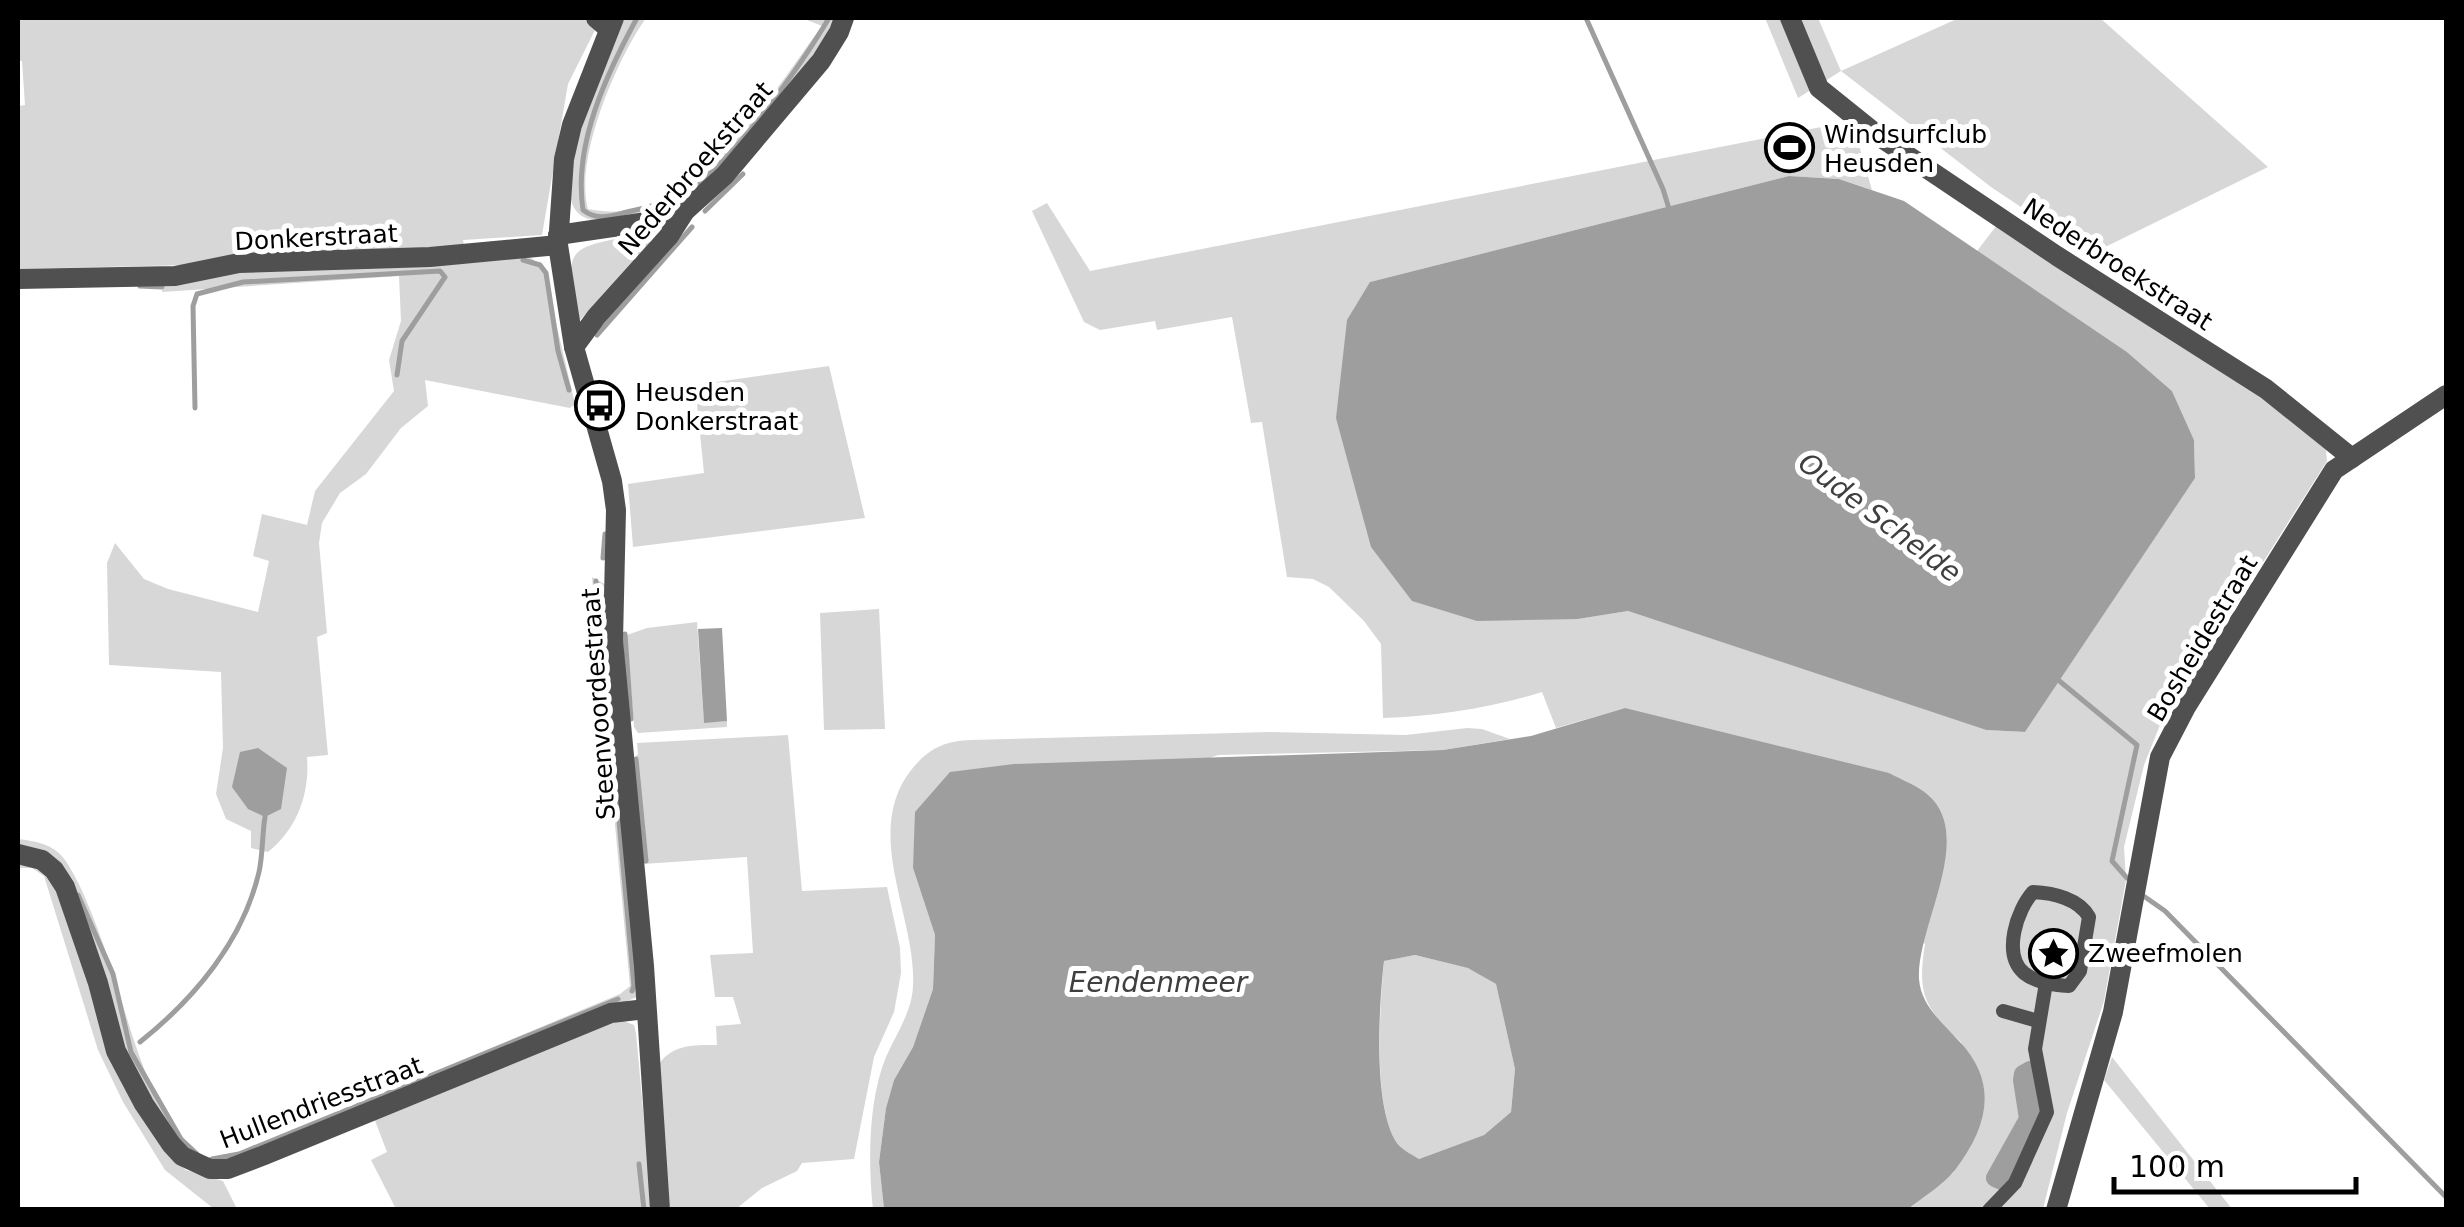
<svg xmlns="http://www.w3.org/2000/svg" width="2464" height="1227" font-family="'DejaVu Sans',sans-serif">
	<style>
		.green { fill: #d7d7d7 }
		.water { fill: #9e9e9e; fill-rule: evenodd }
		.lines { fill: none; stroke-linecap: round; stroke-linejoin: round }
		.stream { stroke: #9e9e9e; stroke-width: 5 }
		.canal { stroke: #9e9e9e; stroke-width: 18 }
		.pedestrian { stroke: #505050; stroke-width: 14 }
		.minor { stroke: #505050; stroke-width: 20 }
		.tertiary { stroke: #505050; stroke-width: 20 }
		.labels { text-anchor: middle; stroke-width: 10; stroke-linejoin: round; paint-order: stroke }
		.poi-label { font-size: 25px; fill: #000; stroke: #fff; text-anchor: start }
		.street-label { font-size: 25px; fill: #000; stroke: #fff }
		.water-label { font-size: 28px; font-style: italic; fill: #3f3f3f; stroke: #fff }
	</style>
	<rect width="100%" height="100%" fill="#fff"/>
	<!-- green -->
	<g class="green">
		<path d="M18,18h583l-33,66 -26,151 -79,5 4,21 63,-4 13,10 32,137 -5,4 -145,-28 3,26 -27,22 -35,46 -26,19 -18,30 -3,20 8,90 -10,4 11,118 -21,2c3,37 -10,72 -39,95l-17,-4v-17l-25,-12 -10,-25 7,-46 -2,-76 -112,-7 -2,-102 8,-20 29,36 24,10 90,23 11,-51 -16,-5 9,-42 45,11 8,-34 79,-100 -5,-31 12,-39 -2,-45 -237,16 1,-10 25,-17 -170,4v-163l7,-1 -3,-44h-4z"/>
		<path d="M625,18h21c-29,41 -72,140 -58,191 104,22 181,-112 234,-183l-20,-8h33c-21,44 -114,161 -156,185 -16,9 -40,11 -59,14 -16,4 -37,8 -47,-11 -15,-34 34,-155 52,-188z"/>
		<path d="M1765,18h53l23,53 118,-53h141l168,149 -177,87 -100,-67 -150,-116 -43,27z"/>
		<path d="M1852,121l20,69 -33,-11 -50,-3 -419,106 208,337 50,-8 358,119 39,2 170,-255 -1,-37 -22,-49 -45,-39 -150,-101 20,-26 249,160 80,65 1,11 -167,264 -16,40 -20,82 2,33 -22,121 -37,112 -24,96h-135l46,-37 7,-130c-37,-34 -44,-48 -36,-98l-300,-236 -69,20 -14,-36c-52,16 -105,24 -159,26l-2,-74 -17,-23 -35,-34 -16,-8 -26,-2 -25,-155 -11,1 -19,-106 -75,13 -2,-9 -55,9 -16,-8 -52,-111 15,-8 43,68z"/>
		<path d="M641,234l9,5v7l-73,77c-12,-78 -13,-74 64,-89z"/>
		<path d="M829,366l36,152 -232,29 -5,-63 76,-11 -9,-88z"/>
		<path d="M592,577l14,8 31,412 -416,167 -38,-16 -56,-87 -57,-172 -52,-39v-11c17,2 36,5 47,21 17,24 33,69 43,98 16,42 50,202 109,200 9,0 21,-6 30,-8l373,-156 10,-8z"/>
		<path d="M879,609l6,120 -61,1 -4,-117z"/>
		<path d="M697,622l7,100 23,-1v6l-89,6 -4,-6 -7,-92 20,-7z"/>
		<path d="M1467,728l15,1 28,10 -67,11 -225,5 -305,113 22,67 -2,54 -20,58 -19,33 -8,28 -7,54 5,47 -11,1c-5,-46 -5,-110 13,-153 10,-23 26,-45 27,-71 4,-69 -52,-154 -1,-217 17,-21 33,-28 59,-29l299,-8 136,3z"/>
		<path d="M788,735l14,156 85,-4 13,61 1,25 -7,39 -20,45 -20,102 -52,4 -5,8 -35,17 -26,21h-68l-10,-143c13,-22 36,-21 59,-21l-1,-19 25,-2 -8,-27h-18l-5,-42 43,-2 -6,-96 -104,7 -11,-104 6,-6 -1,-11z"/>
		<path d="M18,860l13,2 24,20 114,273 17,15 37,11 14,28h-23l-49,-39 -42,-68 -25,-52 -54,-174 -12,-8h-14z"/>
		<path d="M1415,955l54,13 27,16 19,85 -4,43 -27,23 -65,24c-8,-5 -20,-11 -24,-19 -22,-40 -15,-133 -11,-179z"/>
		<path d="M621,1020l13,5 2,8 16,176h-256l-25,-49 16,-8 -13,-34z"/>
		<path d="M2112,1057l120,152h-22l-106,-129z"/>
	</g>
	<!-- water -->
	<g class="water">
		<path d="M1789,176l50,3 65,22 223,151 45,39 22,49 1,38 -170,254 -39,-2 -358,-119 -50,8 -101,2 -65,-20 -41,-54 -35,-129 11,-98 23,-38z"/>
		<path d="M722,628l5,93 -23,2 -6,-94z"/>
		<path d="M1625,708l264,65c11,6 24,11 34,18 57,40 -7,134 -4,188 2,27 24,44 40,62 40,42 29,86 -4,129 -12,15 -32,27 -47,39h-1024l-5,-47 7,-54 8,-28 19,-33 20,-58 2,-54 -22,-67 2,-56 35,-40 64,-8 429,-14 88,-14zM1415,955l53,13 28,16 19,85 -4,43 -27,23 -65,24c-8,-5 -20,-11 -24,-19 -22,-39 -16,-134 -11,-179z"/>
		<path d="M258,748l29,20 -6,41 -16,8 -17,-8 -16,-22 8,-35z"/>
	</g>
	<g class="lines">
		<!-- stream -->
		<g class="stream">
			<path d="M637,18c-30,55 -64,126 -54,192 14,11 27,6 44,2 21,-5 40,-9 59,-20 43,-24 117,-130 143,-174"/>
			<path d="M1586,18l77,171 7,23"/>
			<path d="M705,211l38,-37"/>
			<path d="M523,260l17,5 6,8 12,78 11,39"/>
			<path d="M140,286l22,1"/>
			<path d="M597,335l95,-108"/>
			<path d="M195,408l-2,-102 4,-12 46,-12 197,-11 5,6 -43,64 -5,34"/>
			<path d="M603,558l2,-24"/>
			<path d="M596,581l5,57"/>
			<path d="M625,634l6,85"/>
			<path d="M602,650l4,40"/>
			<path d="M2057,679l80,66 -25,116 15,17"/>
			<path d="M607,703l10,104"/>
			<path d="M636,759l10,102"/>
			<path d="M619,821l15,165 -2,5"/>
			<path d="M78,895l35,79 18,78 50,87 16,15"/>
			<path d="M2145,897l20,14 281,286"/>
			<path d="M140,1042c54,-43 103,-101 119,-170 4,-18 3,-37 6,-55"/>
			<path d="M212,1159l27,-5 379,-155"/>
			<path d="M639,1164l5,46"/>
		</g>
		<!-- canal -->
		<path class="canal" d="M2030,1070l8,46 -26,56 -8,10 -9,-4 33,-59 -6,-39 1,-6z"/>
		<!-- pedestrian -->
		<g class="pedestrian">
			<path d="M2033,892c21,1 46,7 56,25l-9,54 -11,15c-14,-1 -33,-3 -45,-13 -22,-19 -7,-63 9,-81z"/>
			<path d="M2003,1011l35,10"/>
			<path d="M1989,1210l26,-27 32,-71 -12,-63 11,-66"/>
		</g>
		<!-- minor -->
		<g class="minor">
			<path d="M596,18l13,11"/>
			<path d="M1790,18l29,70 61,49 177,119 209,133 86,69"/>
			<path d="M558,235l89,-13 38,-11"/>
			<path d="M18,279l157,-3 64,-13 191,-6 128,-12"/>
			<path d="M574,347l22,-30 73,-81 16,-25 40,-36 96,-114 18,-29 5,-14"/>
			<path d="M18,854l24,6 12,10 11,17 33,96 18,68 28,53 27,40 11,12 28,13h18l34,-13 349,-143 35,-4"/>
			<path d="M2056,1210l57,-198 47,-255 26,-50 148,-237 112,-75"/>
		</g>
		<!-- tertiary -->
		<path class="tertiary" d="M614,18l-42,107 -8,34 -6,86 16,102 38,134 4,29 -3,130 31,326 16,244"/>
	</g>
	<!-- icons -->
	<defs>
		<symbol id="stadium-ring" viewBox="-11 -11 22 22"><circle r="9.5" fill="#fff" stroke="#000" stroke-width="1.5"/><path d="M0-5a6.5 5 0 1 0 0 10a6.5 5 0 1 0 0-10ZM-3.5-1.8h7v3.6h-7Z" fill="#000"/></symbol>
		<symbol id="bus-ring" viewBox="-11 -11 22 22"><circle r="9.5" fill="#fff" stroke="#000" stroke-width="1.5"/><path d="M-5-6H5V4H4V6H2V4H-2V6H-4V4H-5ZM-3.5-4V0h7V-4ZM-3.5 1.2v1.5H-2V1.2ZM2 1.2v1.5H3.5V1.2Z" fill="#000"/></symbol>
		<symbol id="sight-ring" viewBox="-11 -11 22 22"><circle r="9.5" fill="#fff" stroke="#000" stroke-width="1.5"/><path d="M0-6L1.8-2.2L6-1.7L2.9 1.2L3.7 5.4L0 3.3L-3.7 5.4L-2.9 1.2L-6-1.7L-1.8-2.2Z" fill="#000"/></symbol>
	</defs>
	<g fill-rule="evenodd">
		<use href="#stadium-ring" x="1762" y="120" width="55" height="55"/>
		<use href="#bus-ring" x="572" y="378" width="55" height="55"/>
		<use href="#sight-ring" x="2026" y="926" width="55" height="55"/>
	</g>
	<g class="labels">
		<!-- poi labels -->
		<g class="poi-label">
			<text x="1824" y="143">Windsurfclub<tspan x="1824" dy="29">Heusden</tspan></text>
			<text x="635" y="401">Heusden<tspan x="635" dy="29">Donkerstraat</tspan></text>
			<text x="2088" y="962">Zweefmolen</text>
		</g>
		<!-- street labels -->
		<g class="street-label">
			<text transform="translate(695 168) rotate(-49)" y="9">Nederbroekstraat</text>
			<text transform="translate(316 237) rotate(-3)" y="9">Donkerstraat</text>
			<text transform="translate(2118 264) rotate(33)" y="9">Nederbroekstraat</text>
			<text transform="translate(2202 638) rotate(-59)" y="9">Bosheidestraat</text>
			<text transform="translate(598 704) rotate(-94)" y="9">Steenvoordestraat</text>
			<text transform="translate(321 1102) rotate(-21)" y="9">Hullendriesstraat</text>
		</g>
		<!-- water labels -->
		<g class="water-label">
			<text transform="translate(1880 517) rotate(37)" y="10">Oude Schelde</text>
			<text x="1158" y="992">Eendenmeer</text>
		</g>
	</g>
	<!-- border -->
	<rect width="2464" height="1227" fill="none" stroke="#000000" stroke-width="40"/>
	<!-- scale -->
	<path d="M2114 1177v15h242v-15" fill="none" stroke="#000000" stroke-width="5"/>
	<text x="2129" y="1177" font-size="30" fill="#000000" stroke="#ffffff" stroke-width="8" paint-order="stroke">100 m</text>
</svg>
